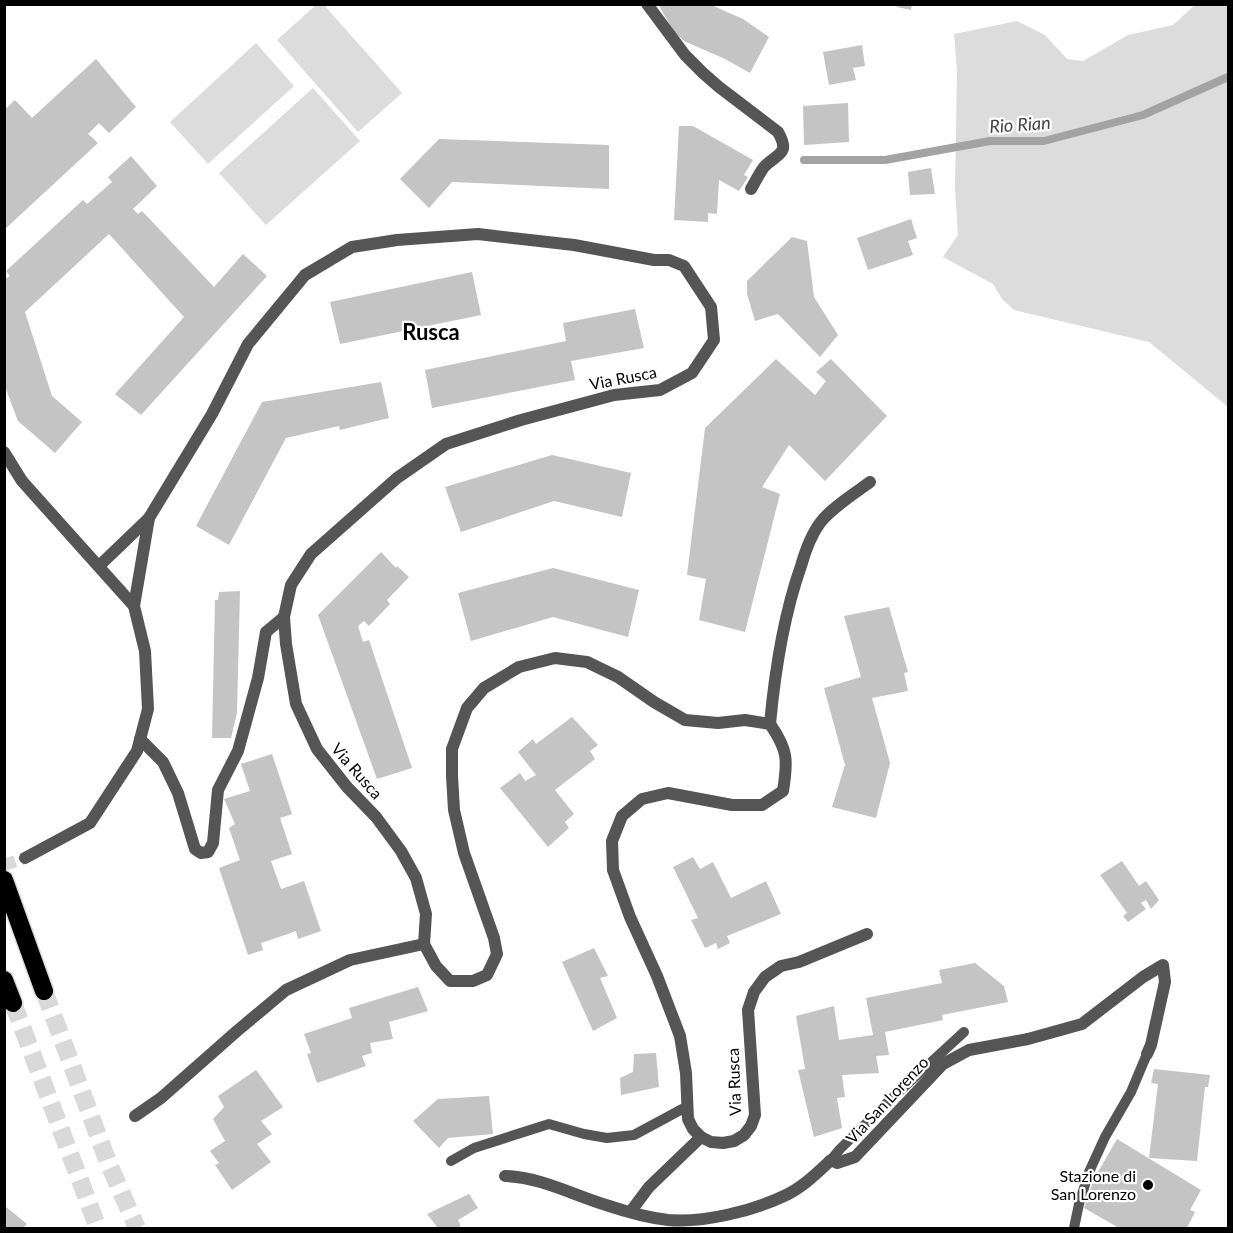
<svg xmlns="http://www.w3.org/2000/svg" width="1233" height="1233" font-family="Lato,sans-serif">
	<style>
		.green { fill: #dcdcdc }
		.lines { fill: none; stroke-linecap: round; stroke-linejoin: round }
		.stream { stroke: #a3a3a3; stroke-width: 8 }
		.building { fill: #c4c4c4 }
		.street-tunnel { stroke: #d9d9d9; stroke-width: 12; stroke-dasharray: 12 6; stroke-linecap: butt }
		.highway-tunnel { stroke: #d9d9d9; stroke-width: 18; stroke-dasharray: 18 9; stroke-linecap: butt }
		.highway-casing { stroke: #dbdbdb; stroke-width: 21 }
		.lane { stroke: #555; stroke-width: 10 }
		.street { stroke: #555; stroke-width: 12 }
		.highway { stroke: #000; stroke-width: 18 }
		.poi-dot { fill: #000; stroke: #fff; stroke-width: 2 }
		.labels { text-anchor: middle; stroke-width: 4.5; stroke-linejoin: round; paint-order: stroke }
		.street-label { font-size: 16px; fill: #000; stroke: #fff }
		.poi-label { font-size: 16px; fill: #000; stroke: #fff; text-anchor: end }
		.water-label { font-size: 18px; font-style: italic; fill: #444; stroke: #fff }
		.district-label { font-size: 22px; font-weight: bold; fill: #000; stroke: #fff }
	</style>
	<rect width="100%" height="100%" fill="#fff"/>
	<!-- green -->
	<g class="green">
		<path d="M316,5h8l78,88 -44,39 -81,-92z"/>
		<path d="M1195,5h33v402l-79,-65 -135,-32 -12,-11 -9,-15 -50,-27 15,-22 -3,-47 2,-117 -3,-37 63,-13 28,14 22,24 16,2 45,-26 45,-10z"/>
		<path d="M256,43l38,43 -86,78 -38,-42z"/>
		<path d="M313,88l47,53 -94,84 -47,-52z"/>
	</g>
	<g class="lines">
		<!-- stream -->
		<path class="stream" d="M804,160h81l105,-19h54l99,-26 85,-38"/>
	</g>
	<!-- building -->
	<g class="building">
		<path d="M658,4h51l34,15 26,18 -19,36 -25,-14 -41,-18 -10,-9z"/>
		<path d="M898,4h14l-1,6 -14,-3z"/>
		<path d="M862,45l3,21 -12,2 3,12 -27,5 -6,-33z"/>
		<path d="M96,59l40,48 -27,26 -10,-10 -11,11 10,9 -94,87v-120l11,-10 17,18z"/>
		<path d="M848,103l1,39 -45,3 -1,-39z"/>
		<path d="M679,126h14l60,34 -9,15 4,2 -9,14 -20,-11 -2,34 -9,-1v9l-34,-2z"/>
		<path d="M439,139l170,6v44l-157,-7 -23,26 -29,-29z"/>
		<path d="M131,156l26,30 -24,23 5,5 4,-3 72,76 29,-33 24,22 -126,139 -26,-21 69,-77 -75,-83 -84,78 27,84 30,26 -27,31 -37,-32 -14,-37v-104l6,-4 -4,-5 77,-71 4,4 25,-22 -4,-5z"/>
		<path d="M931,168l4,26 -25,1 -2,-23z"/>
		<path d="M911,219l6,19 -9,3 5,14 -45,15 -11,-32z"/>
		<path d="M792,237l15,4 7,56 24,38 -18,22 -42,-43 -23,7 -8,-27v-13z"/>
		<path d="M472,272l9,43 -141,29 -10,-42z"/>
		<path d="M635,309l9,39 -73,13 4,19 -143,28 -7,-38 141,-29 -3,-18z"/>
		<path d="M776,359l39,36 11,-14 -10,-9 15,-13 56,57 -62,65 -36,-36 -27,42 18,7 -35,138 -46,-12 7,-41 -19,-4 18,-147z"/>
		<path d="M381,382l8,36 -49,12 -1,-4 -53,12 -57,107 -33,-19 66,-124z"/>
		<path d="M552,455l79,18 -9,44 -68,-16 -93,31 -16,-45z"/>
		<path d="M381,552l15,16 1,-2 12,11 -22,23 3,4 -21,22 -5,-5 -6,5 5,16 6,-2 43,128 -35,11 -59,-164z"/>
		<path d="M553,568l86,22 -11,47 -75,-20 -82,24 -13,-48z"/>
		<path d="M240,591l-3,122 -6,25h-19l3,-138h3l1,-8z"/>
		<path d="M889,607l19,65 -4,1 4,18 -36,7 18,65 -14,55 -44,-11 13,-42 -21,-77 37,-11 -17,-61z"/>
		<path d="M572,717l26,28 -8,6 5,8 -40,31 19,24 -9,8 4,6 -21,19 -48,-59 20,-15 5,8 11,-6 -18,-23 15,-13 3,5z"/>
		<path d="M272,754l20,60 -12,4 12,36 -21,7 10,28 23,-8 17,50 -23,8 -2,-8 -11,4 -24,8 2,7 -15,5 -29,-87 21,-8 -11,-32 6,-4 -11,-25 26,-8 -9,-27z"/>
		<path d="M693,857l7,12 13,-7 18,36 35,-17 15,33 -54,22 3,7 -12,6 -2,-6 -11,5 -14,-28 7,-2 -25,-51z"/>
		<path d="M1122,861l17,25 7,-5 13,19 -8,9 -5,-9 -5,3 5,6 -18,13 -5,-6 4,-3 -27,-38z"/>
		<path d="M594,948l14,28 -8,2 17,40 -24,13 -31,-69z"/>
		<path d="M975,963l29,23 4,16 -66,13 1,5 -58,12 4,23 -13,1 3,17 -37,2 3,22 -8,1 5,30 -28,9 -16,-67 7,-1 -9,-53 38,-10 5,34 34,-5 -7,-37 76,-15 -3,-13z"/>
		<path d="M418,987l10,24 -39,11 4,17 -23,4 2,10 -10,3 4,10 -49,17 -10,-29 4,-1 -7,-19 48,-16 -3,-10z"/>
		<path d="M656,1053l3,34 -38,8 -1,-17 13,-6 1,-18z"/>
		<path d="M1154,1069l56,6 -2,12h-3l-8,74 -48,-3 9,-74 -7,-1z"/>
		<path d="M256,1070l27,37 -22,14 11,13 -15,10 14,18 -39,28 -17,-25 4,-2 -9,-12 15,-10 -12,-22 11,-12 -6,-11z"/>
		<path d="M489,1096l4,38 -45,4 -9,10 -26,-27 25,-22z"/>
		<path d="M1117,1139l84,51 -11,20 5,2 -8,16h-68l-35,-20 10,-29z"/>
		<path d="M469,1194l9,14 -20,12 2,4v4h-22l-11,-14z"/>
		<path d="M5,1206l22,18 -4,4h-18z"/>
	</g>
	<g class="lines">
		<!-- street-tunnel -->
		<path class="street-tunnel" d="M4,865l21,-7"/>
		<!-- highway-tunnel -->
		<g class="highway-tunnel">
			<path d="M44,991l64,171 29,66"/>
			<path d="M13,1003l85,225"/>
		</g>
		<defs>
			<g id="highway">
				<path d="M4,880l40,111"/>
				<path d="M4,980l9,23"/>
			</g>
		</defs>
		<!-- highway casing -->
		<use href="#highway" class="highway-casing"/>
		<!-- lane -->
		<g class="lane">
			<path d="M831,1160l9,-11 51,-50 73,-67"/>
			<path d="M451,1161l23,-13 75,-24 35,10 23,4 27,-3 52,-28"/>
			<path d="M1074,1228l5,-24 10,-32 16,-35 26,-45 16,-38"/>
		</g>
		<!-- street -->
		<g class="street">
			<path d="M647,4l38,51 18,18 16,14 59,45c13,23 -1,21 -14,35 -5,7 -9,15 -13,22"/>
			<path d="M4,452l18,29 112,125 11,45 3,58 -11,42 -47,72 -65,35"/>
			<path d="M99,566l50,-48 63,-104 36,-70 57,-69 47,-28 45,-7 81,-6 96,11 80,15h15l15,6 27,41 3,33 -22,33 -32,17 -46,5 -93,25 -75,24 -49,34 -86,76 -20,31 -7,32 2,27 10,60 21,45 30,38 29,30 25,34 15,27 10,36 -2,30 12,22 14,15h23l14,-6 10,-21 -3,-16 -30,-85 -10,-43 -2,-34v-27l15,-41 17,-20 35,-21 36,-9 32,4 31,15 36,25 31,18 33,3 27,-3 25,4c18,26 18,36 13,67l-21,14h-30l-64,-12 -26,6 -20,17 -10,25 1,29 17,47 27,59 23,60 6,37 2,46 5,10 8,8 10,5 12,1 11,-2 10,-6 7,-9 4,-11 -7,-105 6,-18 11,-15 16,-11 18,-4 68,-28"/>
			<path d="M134,606l15,-88"/>
			<path d="M770,724c5,-54 13,-107 31,-158 4,-14 10,-31 19,-43 11,-15 34,-29 50,-41"/>
			<path d="M140,739l23,23 15,31 17,56 6,4 7,-1 5,-9 5,-53 20,-39 20,-73 8,-46 18,-15"/>
			<path d="M135,1116l26,-18 76,-67 49,-41 64,-30 74,-16"/>
			<path d="M505,1176c35,1 68,19 101,29 18,6 44,13 62,15 36,3 84,-9 116,-24 18,-8 33,-23 47,-36l6,3 18,-6 88,-93 26,-14 59,-11 54,-15 61,-47 20,-12 2,17 -14,63 -4,9"/>
			<path d="M631,1211l18,-24 52,-50"/>
		</g>
		<!-- highway -->
		<use href="#highway" class="highway"/>
	</g>
	<!-- markers -->
	<circle class="poi-dot" cx="1148" cy="1185" r="6"/>
	<g class="labels">
		<!-- street labels -->
		<g class="street-label">
			<text transform="translate(623 378) rotate(-11)" y="6">Via Rusca</text>
			<text transform="translate(357 771) rotate(49)" y="6">Via Rusca</text>
			<text transform="translate(734 1082) rotate(-92)" y="6">Via Rusca</text>
			<text transform="translate(887 1100) rotate(-47)" y="6">Via San Lorenzo</text>
		</g>
		<!-- poi labels -->
		<g class="poi-label">
			<text x="1136" y="1182">Stazione di<tspan x="1136" dy="18">San Lorenzo</tspan></text>
		</g>
		<!-- water labels -->
		<g class="water-label">
			<text transform="translate(1020 125) rotate(-4)" y="6">Rio Rian</text>
		</g>
		<!-- district labels -->
		<g class="district-label">
			<text x="431" y="340">Rusca</text>
		</g>
	</g>
	<!-- border -->
	<rect width="1233" height="1233" fill="none" stroke="#000000" stroke-width="12"/>
</svg>
